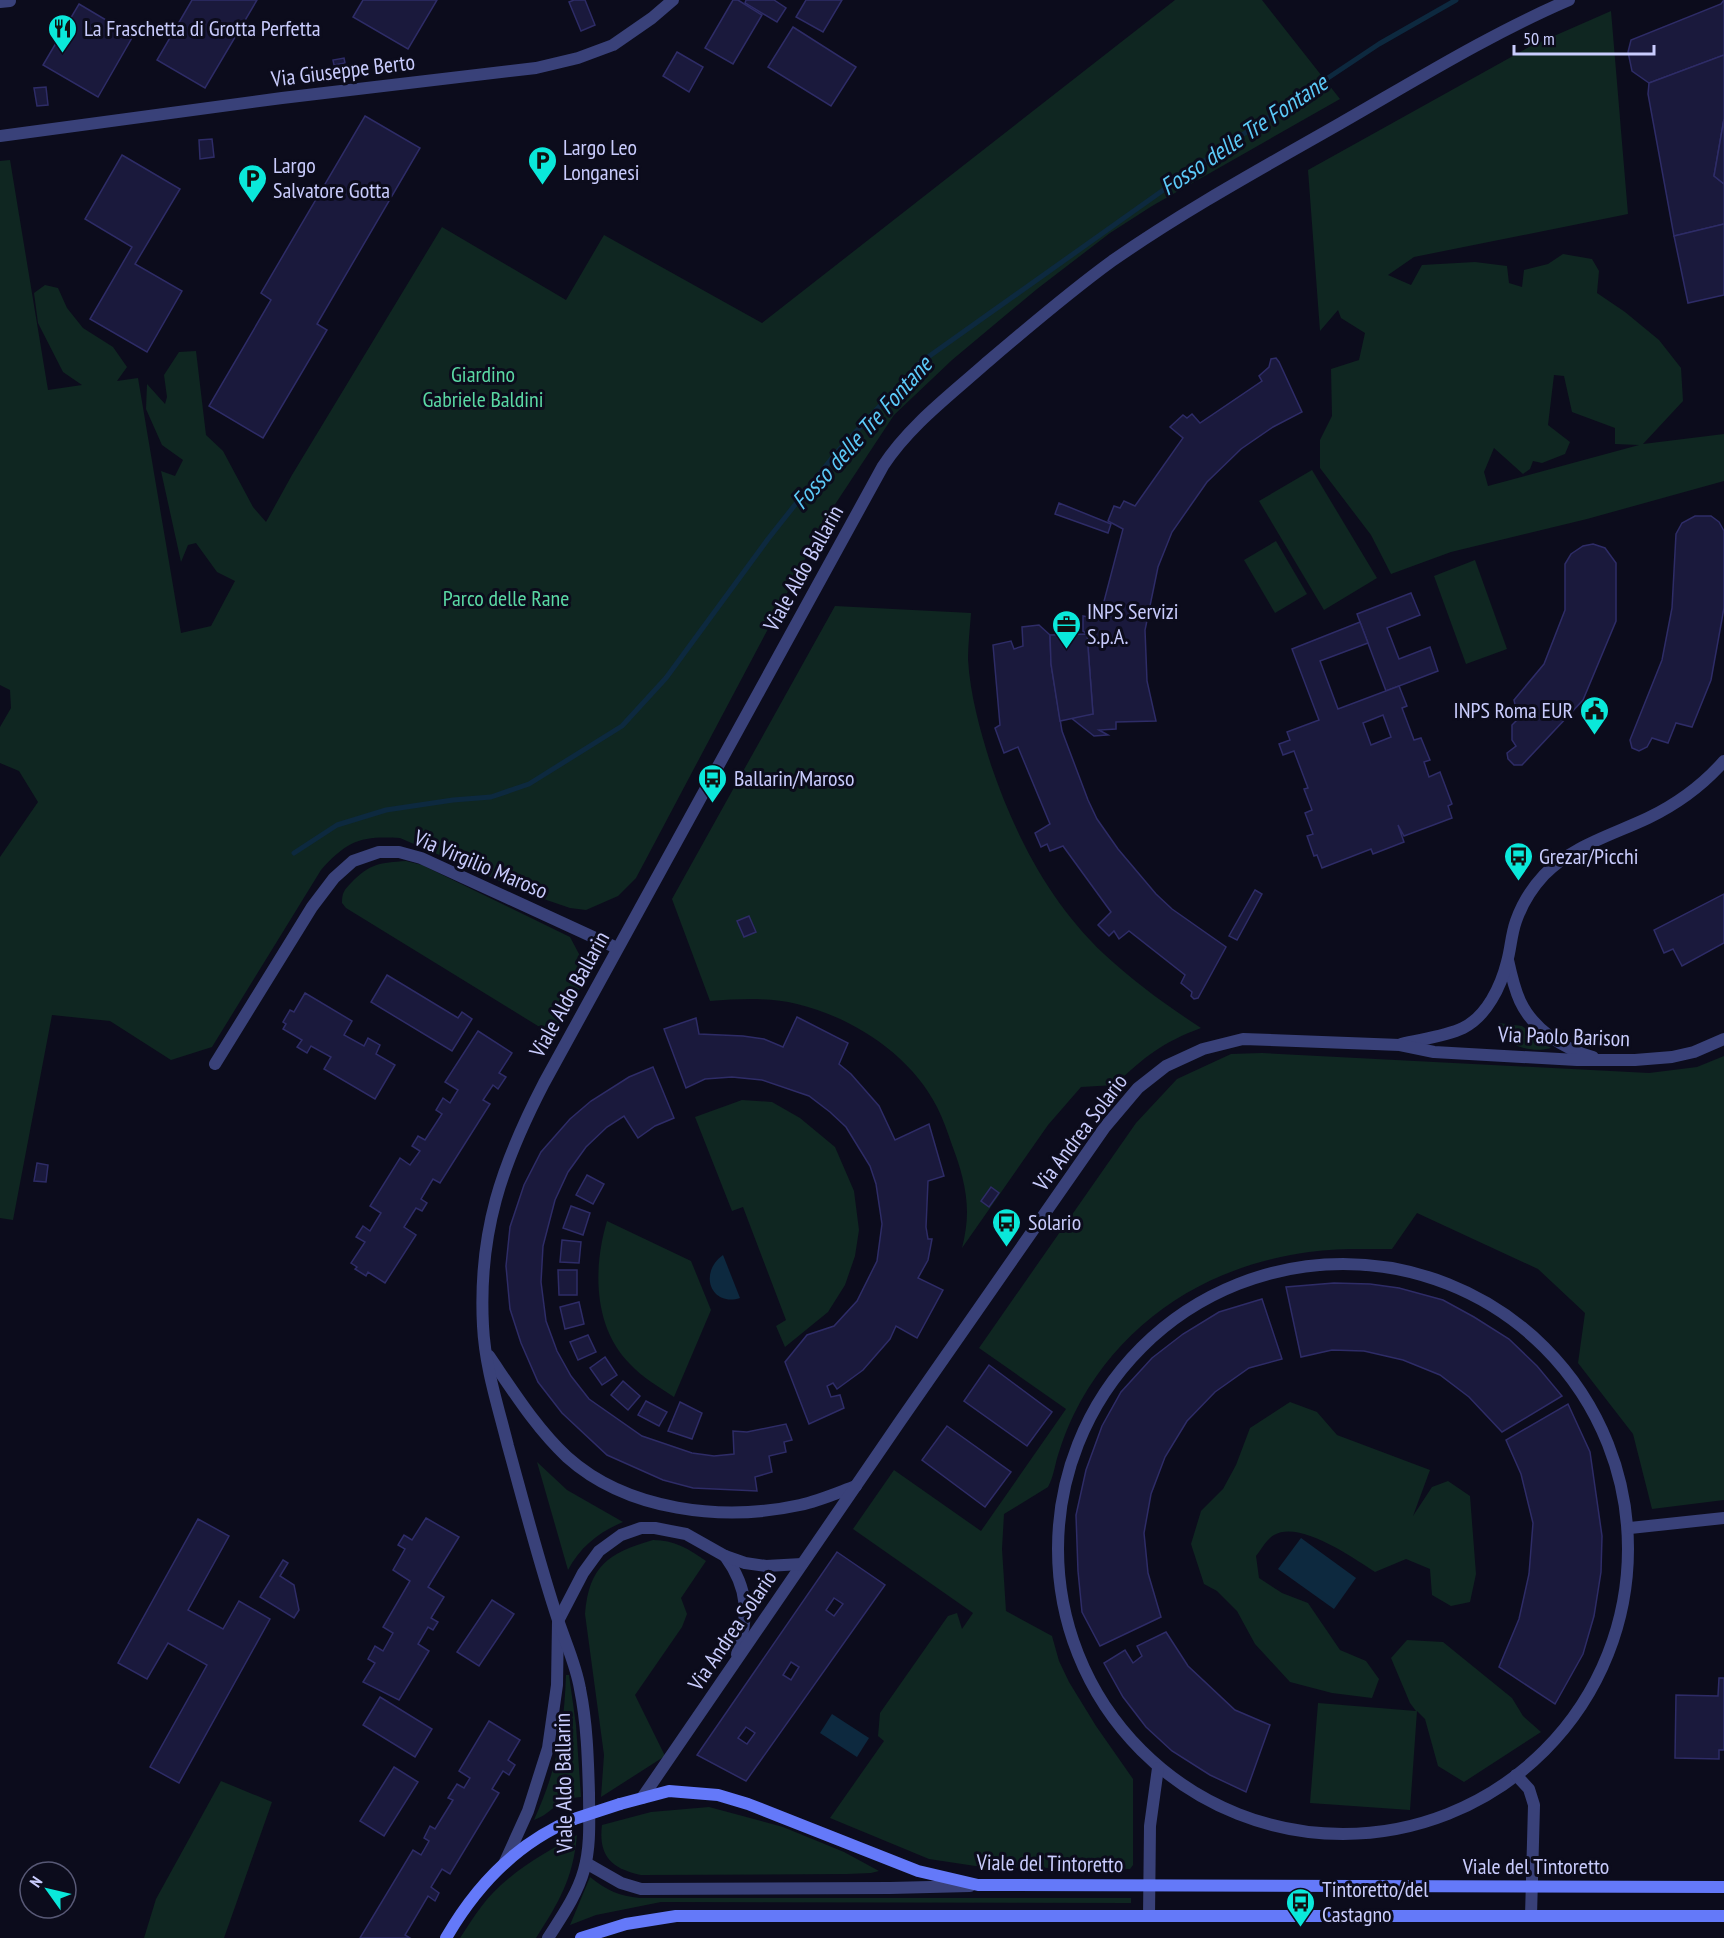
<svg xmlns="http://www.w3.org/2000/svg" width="1724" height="1938" font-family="'PT Sans Narrow',sans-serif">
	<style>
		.green { fill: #0f2621; fill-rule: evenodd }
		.water { fill: #0d293f }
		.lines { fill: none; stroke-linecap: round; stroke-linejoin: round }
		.stream { stroke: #0d293f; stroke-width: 5 }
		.building { fill: #1a193c; stroke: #2e2c67; stroke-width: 1.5; fill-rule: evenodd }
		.street { stroke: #394179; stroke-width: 12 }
		.secondary { stroke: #6479f9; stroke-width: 12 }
		.secondary-bridge { stroke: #6479f9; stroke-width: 12 }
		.labels { text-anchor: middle; stroke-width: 6; stroke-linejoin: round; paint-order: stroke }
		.poi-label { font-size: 22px; fill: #c9ccfd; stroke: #0c0c1c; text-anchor: start }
		.street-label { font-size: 22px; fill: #c9ccfd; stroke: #0c0c1c }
		.park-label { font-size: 22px; fill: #5ad8a4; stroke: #0c0c1c }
		.water-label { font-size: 24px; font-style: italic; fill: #5ccaf8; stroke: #0c0c1c }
	</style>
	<rect width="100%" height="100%" fill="#0c0c1c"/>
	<!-- green -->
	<g class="green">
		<path d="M1175,0h87l78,99 -188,107 -42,27 -73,56 -85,71 -58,55 -64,97 -194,366 -18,18 -32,14 -16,-2 -38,-13 -132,-57c-39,-2 -52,2 -79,32l-109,177 -41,13 -61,-39 -58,-6 -39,205 -13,-2v-361l38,-55 -19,-31 -19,-8v-36l11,-19 -1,-18 -10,-5v-524l10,-1 38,230 34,-5 -19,-13 -25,-49 -4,-30 11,-8 13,3 9,20 16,20 30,19 14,20 -10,14 21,-3 43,255 30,-7 24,-45 -18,-9 -21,-29 -8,2 -7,17 -20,-91 14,5 8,-16 -21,-15 -16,-36 1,-25 18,20 2,-7 -3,-22 15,-23 17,-1 10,84 17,16 30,56 13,15 26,-47 150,-248 124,73 38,-65 158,88z"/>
		<path d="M1611,11l17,203 -214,43 -26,18 23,10 11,-20 53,-3 32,4 2,17 13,4 2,-17 24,-6 15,-10 29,5 7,12 -2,22 28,19 34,28 22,28 2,33 -40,43 81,-10v47l-137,38 -136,33 -60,22 -20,-39 -51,-67v-28l12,-24 -1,-47 28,-9 6,-27 -24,-15 -3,-8 -18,21 -12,-161 221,-123zM1554,375l10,1 8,36 43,16v16l24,1 -151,41 -4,-14 10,-24 29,26 7,-5 3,-8 9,2 23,-9 5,-12 -22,-17z"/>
		<path d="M1312,470l65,108 -53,32 -65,-109z"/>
		<path d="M1276,541l31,53 -32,19 -31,-53z"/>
		<path d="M1475,560l32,89 -41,15 -32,-88z"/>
		<path d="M835,606l136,7c-1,15 -3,31 -3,46 2,36 12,71 23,106 24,70 58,137 113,189 30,28 62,51 97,74 -38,14 -57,29 -86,57l-34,2 -33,38 -86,123c3,-12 5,-24 5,-36 0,-23 -7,-46 -15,-67 -4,-12 -9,-26 -15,-38 -26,-52 -85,-90 -140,-103 -29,-7 -58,-5 -87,-3l-38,-102z"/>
		<path d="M406,861l16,4 148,72 9,17 3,9 2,10 -3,14 -24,39 -9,4 -10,-4 -192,-118 -4,-5c0,-10 2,-13 9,-20 19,-20 29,-20 55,-22z"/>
		<path d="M1499,1023l23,3 29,22c-18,5 -39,-1 -53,-14l-2,-7z"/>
		<path d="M1262,1053l387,20 48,-6 27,-11v444l-72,9 -19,-75 -55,-71 7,-50 -47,-44 -121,-56 -25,36c-28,0 -56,-1 -83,3 -102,14 -188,68 -235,162 -6,12 -11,25 -15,38 -4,11 -5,24 -11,35l-44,27 -2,35 4,62 46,25 7,25 10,21 27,44 37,53v86l-3,4 -148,-2 -53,-8 -99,-41 54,-77 -6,-5 2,-23 68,-97 9,-3 5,16 11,-16 -120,-84 41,-59 87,61 85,-122 -87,-61 157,-225 41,-44 54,-25z"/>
		<path d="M742,1100l30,2 28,16 35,29 19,44 5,39 -4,26 -10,29 -17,27 -43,35 -9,-21 10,-6 -43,-113 -11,4 -37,-94z"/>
		<path d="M607,1221l84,40 20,49 -37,87c-15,-10 -31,-19 -44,-33 -37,-37 -37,-96 -23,-143z"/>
		<path d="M1290,1402l27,10 20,23 93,35 -17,46 19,-29 16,-6 22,15 6,78 -6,28 -19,4 -19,-11 -2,-26 -24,-10 -31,13c-22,-14 -75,-52 -101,-37 -7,4 -13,15 -18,21l3,22 23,15 26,10 32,47 26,11 13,18 -7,19 -40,-5 -42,-11 -35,-38 -18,-33 -20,-20 -13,-7 -13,-40 10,-33 22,-22 13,-24 14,-37z"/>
		<path d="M537,1462l30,28 56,32c-24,10 -43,25 -55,48z"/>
		<path d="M653,1540c21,0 36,9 53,21l-25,37 6,16 -5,13 -47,68 30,61 -64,41 3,-42 -19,-141c4,-48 23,-61 68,-74z"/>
		<path d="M1407,1640l36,2 69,56 11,18 18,16 -77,50 -26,-16 -13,-47 -8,-8 -7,99 -100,-7 8,-100 98,8 -6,-8 -19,-45z"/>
		<path d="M566,1675h3l7,50 5,72c-27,2 -27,16 -47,23 23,-51 30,-90 32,-145z"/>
		<path d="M221,1781l51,21 -48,136h-80l12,-39z"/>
		<path d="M709,1807l74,20 61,25 35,19 -8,2 -24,1 -206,1c-29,-6 -43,-19 -39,-50l49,-13z"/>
		<path d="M577,1835c-4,44 -18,67 -41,103h-76c7,-10 13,-21 21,-31 24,-32 61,-53 96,-72z"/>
		<path d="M590,1877c16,13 29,19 50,21h491v5l-470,-1 -65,13 -26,10z"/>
	</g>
	<!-- water -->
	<g class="water">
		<path d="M723,1255l17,43c-29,9 -42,-25 -17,-43z"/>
		<path d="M1301,1538l55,40 -22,31 -56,-40z"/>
		<path d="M832,1714l37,24 -12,19 -37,-24z"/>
	</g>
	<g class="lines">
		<!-- stream -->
		<path class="stream" d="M294,853l43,-28 49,-15 67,-10 38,-3 38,-13 93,-58 44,-48 102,-139 68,-86 85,-91 303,-215 155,-103 77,-44"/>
	</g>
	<!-- building -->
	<g class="building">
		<path d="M192,0h65l-52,88 -48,-28z"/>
		<path d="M363,0h74l-29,49 -55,-32z"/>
		<path d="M574,0h11l10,25 -14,6 -12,-29z"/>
		<path d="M733,0h5l24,15 -29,49 -28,-16z"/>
		<path d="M746,0h28l12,8 -9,14 -32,-19z"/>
		<path d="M806,0h36l-19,32 -27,-15z"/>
		<path d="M1724,0v55l-75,28 -17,-12 -4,-19 3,-12 90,-36z"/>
		<path d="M79,4l54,32 -35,61 -55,-32z"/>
		<path d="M793,27l63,40 -25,39 -63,-39z"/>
		<path d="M677,52l26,15 -14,25 -26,-16z"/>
		<path d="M1724,55v64l-10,57 10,8v40l-50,12 -26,-142 1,-11z"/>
		<path d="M344,58l1,5 -11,2 -1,-5z"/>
		<path d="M46,87l2,18 -11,1 -3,-18z"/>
		<path d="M365,116l55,32 -103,176 10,6 -64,108 -54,-32 62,-106 -10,-7z"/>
		<path d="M1724,119v65l-10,-8z"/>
		<path d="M212,139l2,18 -14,2 -1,-19z"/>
		<path d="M122,155l58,34 -45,75 47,27 -35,61 -57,-33 42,-72 -47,-28z"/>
		<path d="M1724,224v71l-36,8 -14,-67z"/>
		<path d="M1276,358l3,4 23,50 -29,15 -32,22 -34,33 -35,50 -14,35 -13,63 2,51 9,40 -40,1v7l-17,1 9,5 -14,1 -24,-19 23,-3 -6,-80 -4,-3v-15l5,1 2,-10 12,2 21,-80 -15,-8 6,-15 6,2 4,-7 11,5 48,-68 -13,-11 13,-12 4,3 5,-4 8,9 62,-42 -3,-5 10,-9 2,-8z"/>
		<path d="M1059,503l52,21 -3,9 -53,-19z"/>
		<path d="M1695,516h16l8,6 5,9v77l-13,72 -19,47 -16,-4 -8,20 -16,-5 -5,9 -8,4 -7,-3 -2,-8 32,-80 10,-52 4,-74 6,-11z"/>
		<path d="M1593,544l12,4 11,15v58l-33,79 -61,65h-8l-6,-6 -1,-6 9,-7 -4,-6v-15l6,-6 -4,-19 30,-36 21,-54v-46l6,-10 12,-8z"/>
		<path d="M1411,593l9,22 -33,13 12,31 31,-12 8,24 -52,20 -29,-77z"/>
		<path d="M1360,622l8,21 -48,18 18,48 61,-23 8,20 -5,2 12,32 7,-2 9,22 -6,2 5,15 11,-5 12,32 -4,2 4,12 -48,18 -6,-11 6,17 -31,12 -2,-5 -49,19 -5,-13 -3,1 -7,-20 6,-2 -8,-21 7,-3 -8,-21 4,-1 -14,-37 -11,4 -4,-11 11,-4 -3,-8 32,-12 -27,-71zM1383,715l8,22 -20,8 -8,-22z"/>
		<path d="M1039,625l11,10 1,29 11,67 26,69 9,19 21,30 38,45 16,15 54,38 -28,51 -4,1 -3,-3 1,-4 -11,-9 4,-8 -56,-44 -10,8 -5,-8 -5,5 -11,-11 13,-13 -48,-66 -13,5 -3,-7 -6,3 -6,-14 15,-9 -32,-77 -14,6 -9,-25 5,-3 -7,-80 18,-4 3,8 9,-3 -1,-19z"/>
		<path d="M1087,634l6,80 -33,7 -9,-57 -1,-29z"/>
		<path d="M1255,890l7,4 -25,46 -8,-4z"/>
		<path d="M1724,894v49l-42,23 -9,-17 -9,4 -10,-23z"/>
		<path d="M749,916l7,16 -12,5 -7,-16z"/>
		<path d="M387,975l71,43 4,-6 10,7 -20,32 -81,-49z"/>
		<path d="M305,993l47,28 -8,14 20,11 4,-8 12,7 -4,9 19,11 -20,34 -51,-30 7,-12 -20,-11 -4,7 -10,-6 5,-7 -19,-11 3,-5 -3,-2 7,-12 4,2z"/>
		<path d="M797,1017l51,26 -9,21 12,10 28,32 16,34 34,-16 15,52 -16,5 -2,46 2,12h4l-4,21 -10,18 25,12 -26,48 -21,-12 -6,13 -27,31 -26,19 -4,-6 -6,3 4,11 9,-2 4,13 -35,16 -24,-62 22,-27 27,-9 23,-25 20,-40 5,-37 -6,-40 -6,-18 -24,-39 -16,-15 -21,-16 -47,-16 -30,-3 -27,2 -19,9 -22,-59 32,-11 3,16 44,2 21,3 19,8z"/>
		<path d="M478,1031l34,22 -13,20 7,4 -8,12 -5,-4 -10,15 7,4 -50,79 -7,-4 -12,20 6,4 -5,8 -6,-3 -12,19 12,8 -31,48 -17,-11 -2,4 -11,-7 2,-2 -6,-4 14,-21 -9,-5 7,-11 7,5 11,-18 -11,-7 30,-48 10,7 10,-14 -8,-5 6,-10 7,4 17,-26 -6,-4 7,-12 7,5 8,-13 -13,-8z"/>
		<path d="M653,1067l21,51 -19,8 -17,12 -14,-22 -17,11 -21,20 -18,25 -13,28 -12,46 -2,36 5,39 11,30 14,25 18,23 53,37 50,17 22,3 20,-2 -1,-23 14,1 39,-8 6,16 -8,2 2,10 -17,4 3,16 -17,5 2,14 -64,-3 -30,-8 -56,-25 -45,-42 -24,-31 -17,-39 -11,-34 -4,-43 4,-39 14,-42 17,-33 29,-33 21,-18 38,-24z"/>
		<path d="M37,1163l11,2 -2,17 -12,-1z"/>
		<path d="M587,1175l17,9 -11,20 -17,-9z"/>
		<path d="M991,1187l8,6 -10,14 -8,-6z"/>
		<path d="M571,1206l19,7 -7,22 -20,-7z"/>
		<path d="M562,1240l19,2 -2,21 -19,-1z"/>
		<path d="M558,1270h19v25h-18z"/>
		<path d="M1334,1283l36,1 29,4 44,12 31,17 35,22 28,27 25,30 -60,36 -33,-35 -29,-22 -37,-15 -39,-9 -32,-1 -31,7 -15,-70z"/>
		<path d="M1262,1299l20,60 -33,9 -34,24 -28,29 -22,36 -14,37 -7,39 4,40 13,44 -61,29 -18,-34 -4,-41 -2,-56 10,-45 16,-44 19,-34 31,-34 31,-24 36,-22z"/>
		<path d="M579,1302l5,22 -19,5 -5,-22z"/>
		<path d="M588,1335l8,17 -18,8 -8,-18z"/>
		<path d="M605,1357l12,18 -15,10 -12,-17z"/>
		<path d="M989,1365l63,47 -25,34 -63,-45z"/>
		<path d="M623,1381l17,15 -12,14 -17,-15z"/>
		<path d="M646,1401l21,11 -8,14 -21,-11z"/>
		<path d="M680,1402l22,11 -10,26 -24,-8z"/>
		<path d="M1568,1404l22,48 12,84 -1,36 -7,44 -11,38 -28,50 -56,-37 20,-48 10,-45 4,-51 -12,-49 -15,-34z"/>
		<path d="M947,1426l64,46 -26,35 -63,-47z"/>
		<path d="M426,1518l33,19 -31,50 16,10 -13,21 7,4 -5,8 -5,-3 -10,17 11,7 -30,49 -36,-18 12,-19 -7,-4 7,-13 8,5 10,-18 -10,-6 27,-46 -17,-11 12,-21 -7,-4 6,-10 8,5z"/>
		<path d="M198,1519l31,17 -41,74 35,19 16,-28 31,18 -91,164 -29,-16 57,-102 -39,-22 -21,36 -29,-16z"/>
		<path d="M837,1552l48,33 -139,196 -49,-26zM834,1598l9,6 -9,12 -8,-6zM791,1662l8,5 -8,13 -8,-5zM746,1727l9,6 -8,11 -9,-6z"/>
		<path d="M283,1560l5,3 -8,13 14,9 5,25 -5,8 -34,-21z"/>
		<path d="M492,1600l22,14 -35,52 -22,-14z"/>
		<path d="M1166,1632l22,34 47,44 35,15 -24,67 -36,-17 -38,-24 -26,-24 -23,-30 -19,-34 21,-13 8,13 9,-7 -5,-10z"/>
		<path d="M1719,1678h5v72h-5v9l-44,-1 1,-63 42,1z"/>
		<path d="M380,1697l52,32 -17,28 -52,-32z"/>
		<path d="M489,1721l31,19 -12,20 7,5 -6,10 -6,-4 -11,18 7,4 -49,81 -8,-5 -11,18 8,6 -4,8 -7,-5 -23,39 5,3h-50l53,-88 8,5 8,-14 -5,-3 6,-12 5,3 18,-29 -5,-2 9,-14 7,4 6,-10 -11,-7z"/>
		<path d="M394,1767l24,15 -34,54 -24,-15z"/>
	</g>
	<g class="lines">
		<!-- street -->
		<g class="street">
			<path d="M0,2l10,-1"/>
			<path d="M0,136l282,-38 254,-30 42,-10 35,-13 39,-27 21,-18"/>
			<path d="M1508,960c3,14 6,28 12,41 13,28 43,48 73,56"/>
			<path d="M1401,1044c20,-5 43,-7 62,-16 24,-12 38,-42 44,-66 4,-14 4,-27 9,-41 6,-17 15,-32 28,-46 28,-29 68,-40 104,-57 29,-14 54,-32 76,-57"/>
			<path d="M215,1064l97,-157 22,-29 19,-17 26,-9h20l22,6 196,90"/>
			<circle cx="1343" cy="1549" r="285"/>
			<path d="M489,1356c24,35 47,72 78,101 60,54 156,65 233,48 19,-4 37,-12 56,-19"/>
			<path d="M1630,1528l94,-10"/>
			<path d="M725,1556c24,33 24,60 12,98"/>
			<path d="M1516,1775l13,14 5,16 -3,111"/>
			<path d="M642,1798l259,-378 204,-293 33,-39 28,-22 37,-17 40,-10 157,6 34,7 143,8h58l37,-3 22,-5 30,-13"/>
			<path d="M586,1863l35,20 20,6 249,-1 80,-2"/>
			<path d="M504,1864l24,-53 20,-63 9,-63 1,-64 25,-48 16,-22 22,-16 20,-7h14l31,6 39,22 20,7 21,3 36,-2"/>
			<path d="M1149,1916l1,-90 8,-58"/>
			<path d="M548,1938c14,-22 29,-43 36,-68 7,-24 5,-52 5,-77 -1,-34 -2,-70 -9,-104 -4,-24 -14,-45 -22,-69 -19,-57 -34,-116 -50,-174 -10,-40 -23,-79 -25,-120 -5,-94 19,-162 61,-243l339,-617c26,-40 66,-70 102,-102 41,-35 83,-71 127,-103 73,-51 152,-94 229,-138 75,-43 149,-89 228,-123"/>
		</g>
		<!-- secondary -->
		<g class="secondary">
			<path d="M620,1804l49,-13 49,4 30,9 170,67 60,14 746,2"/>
			<path d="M446,1938c30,-52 72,-96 128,-119"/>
			<path d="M581,1938l45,-14 50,-8h1048"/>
		</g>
		<!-- secondary-bridge -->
		<path class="secondary-bridge" d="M574,1819l46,-15"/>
	</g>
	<!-- icons -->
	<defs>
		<symbol id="restaurant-pin" viewBox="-11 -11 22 30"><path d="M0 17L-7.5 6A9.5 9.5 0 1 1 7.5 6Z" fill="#0ae8da" stroke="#0c0c1c"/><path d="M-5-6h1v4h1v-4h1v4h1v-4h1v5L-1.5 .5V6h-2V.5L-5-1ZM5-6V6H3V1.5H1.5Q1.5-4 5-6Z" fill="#111"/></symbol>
		<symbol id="parking-pin" viewBox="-11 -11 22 30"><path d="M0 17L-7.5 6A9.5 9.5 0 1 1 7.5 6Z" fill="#0ae8da" stroke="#0c0c1c"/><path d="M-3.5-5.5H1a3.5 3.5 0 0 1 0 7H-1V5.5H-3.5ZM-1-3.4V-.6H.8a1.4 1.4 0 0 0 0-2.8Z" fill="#111"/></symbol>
		<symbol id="office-pin" viewBox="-11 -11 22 30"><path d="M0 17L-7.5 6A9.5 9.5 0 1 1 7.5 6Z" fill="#0ae8da" stroke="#0c0c1c"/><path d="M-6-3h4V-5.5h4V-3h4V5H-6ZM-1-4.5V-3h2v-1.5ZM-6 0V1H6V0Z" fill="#111"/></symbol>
		<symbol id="civic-pin" viewBox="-11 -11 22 30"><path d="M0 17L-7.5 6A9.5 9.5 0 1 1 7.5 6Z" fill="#0ae8da" stroke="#0c0c1c"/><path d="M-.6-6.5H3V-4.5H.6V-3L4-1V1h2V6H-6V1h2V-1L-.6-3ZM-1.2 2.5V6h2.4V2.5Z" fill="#111"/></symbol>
		<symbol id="bus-pin" viewBox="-11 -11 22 30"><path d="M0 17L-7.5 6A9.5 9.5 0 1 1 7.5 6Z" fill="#0ae8da" stroke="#0c0c1c"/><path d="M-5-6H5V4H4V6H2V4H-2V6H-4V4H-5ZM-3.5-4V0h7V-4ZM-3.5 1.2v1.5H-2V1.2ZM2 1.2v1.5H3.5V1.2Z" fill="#111"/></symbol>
	</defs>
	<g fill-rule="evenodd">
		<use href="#restaurant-pin" x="46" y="12" width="33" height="45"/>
		<use href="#parking-pin" x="526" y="144" width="33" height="45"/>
		<use href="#parking-pin" x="236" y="162" width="33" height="45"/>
		<use href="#office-pin" x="1050" y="608" width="33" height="45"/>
		<use href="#civic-pin" x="1578" y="694" width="33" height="45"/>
		<use href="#bus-pin" x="696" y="762" width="33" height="45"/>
		<use href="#bus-pin" x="1502" y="840" width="33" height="45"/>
		<use href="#bus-pin" x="990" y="1206" width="33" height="45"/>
		<use href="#bus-pin" x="1284" y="1886" width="33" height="45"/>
	</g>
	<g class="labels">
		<!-- poi labels -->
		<g class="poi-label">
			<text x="84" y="36">La Fraschetta di Grotta Perfetta</text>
			<text x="563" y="155">Largo Leo<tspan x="563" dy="25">Longanesi</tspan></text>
			<text x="273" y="173">Largo<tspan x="273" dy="25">Salvatore Gotta</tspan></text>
			<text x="1087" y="619">INPS Servizi<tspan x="1087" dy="25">S.p.A.</tspan></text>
			<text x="1573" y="718" text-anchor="end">INPS Roma EUR</text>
			<text x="734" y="786">Ballarin/Maroso</text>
			<text x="1539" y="864">Grezar/Picchi</text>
			<text x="1028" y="1230">Solario</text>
			<text x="1322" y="1897">Tintoretto/del<tspan x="1322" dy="25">Castagno</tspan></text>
		</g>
		<!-- street labels -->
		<g class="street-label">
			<text transform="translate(343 70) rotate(-7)" y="8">Via Giuseppe Berto</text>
			<text transform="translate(803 568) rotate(-61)" y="8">Viale Aldo Ballarin</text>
			<text transform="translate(481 864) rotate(23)" y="8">Via Virgilio Maroso</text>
			<text transform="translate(569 994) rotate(-61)" y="8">Viale Aldo Ballarin</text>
			<text transform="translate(1564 1036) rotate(2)" y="8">Via Paolo Barison</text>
			<text transform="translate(1080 1132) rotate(-53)" y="8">Via Andrea Solario</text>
			<text transform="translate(732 1630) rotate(-56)" y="8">Via Andrea Solario</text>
			<text transform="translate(563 1783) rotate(-91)" y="8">Viale Aldo Ballarin</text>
			<text transform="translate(1050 1863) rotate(1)" y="8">Viale del Tintoretto</text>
			<text x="1536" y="1874">Viale del Tintoretto</text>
		</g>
		<!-- park labels -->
		<g class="park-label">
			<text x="483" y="382">Giardino<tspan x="483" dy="25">Gabriele Baldini</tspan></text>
			<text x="506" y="606">Parco delle Rane</text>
		</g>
		<!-- water labels -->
		<g class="water-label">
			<text transform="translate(1244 135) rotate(-34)" y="8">Fosso delle Tre Fontane</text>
			<text transform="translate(862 433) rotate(-48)" y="8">Fosso delle Tre Fontane</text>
		</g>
	</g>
	<!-- north arrow -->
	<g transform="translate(48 1890) rotate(304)"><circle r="28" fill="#0c0c1c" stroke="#585976" stroke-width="1.5"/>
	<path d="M0-4.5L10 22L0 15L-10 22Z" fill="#0ae8da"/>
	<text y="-9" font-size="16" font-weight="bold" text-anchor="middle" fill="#c9ccfd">N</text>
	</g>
	<!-- scale -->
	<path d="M1514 45v9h140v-9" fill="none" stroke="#c9ccfd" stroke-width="3"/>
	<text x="1523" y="45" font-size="18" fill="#c9ccfd" stroke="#0c0c1c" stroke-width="4.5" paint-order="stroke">50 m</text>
</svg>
